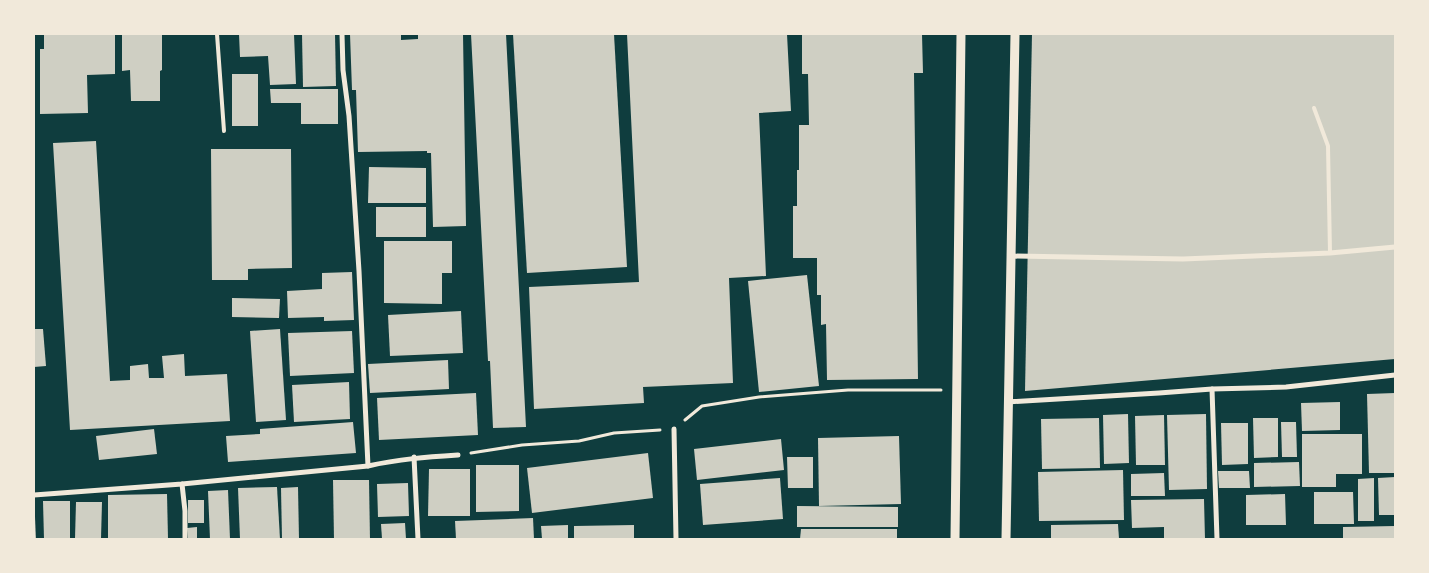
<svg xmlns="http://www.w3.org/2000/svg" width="1429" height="573" font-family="Commissioner,sans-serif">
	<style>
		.building { fill: #cfcfc3 }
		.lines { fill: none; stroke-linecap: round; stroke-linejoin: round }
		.path { stroke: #f1e9da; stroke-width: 3 }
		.service { stroke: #f1e9da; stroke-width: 4 }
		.minor { stroke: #f1e9da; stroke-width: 5 }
		.tertiary { stroke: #f1e9da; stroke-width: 9 }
	</style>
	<rect width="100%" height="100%" fill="#0f3d3e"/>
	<!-- building -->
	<g class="building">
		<path d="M44,34h71v40l-28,1 1,38 -48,1v-65h4z"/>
		<path d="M122,34h40v36l-2,1v30h-29l-1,-31 -8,1z"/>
		<path d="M239,34h55l2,50 -26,1 -2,-29 -28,1z"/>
		<path d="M302,34h33l1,52 -33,1z"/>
		<path d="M350,34h51v6l17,-1v-5h45l3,192 -33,1 -2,-74h-4v-2l-69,1 -2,-62h-4z"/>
		<path d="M471,34h35l20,393 -33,1 -3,-67h-2z"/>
		<path d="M513,34h101l13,233 -100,6z"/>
		<path d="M627,34h160l4,77 -32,2 7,163 -37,2 4,105 -90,4 1,16 -110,6 -5,-122 110,-5z"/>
		<path d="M802,34h120l1,39h-9l4,306 -91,1 -1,-56 -5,1v-30h-4v-37h-24v-52h4v-36h2v-45h10l-1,-51h-6z"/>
		<path d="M1032,34h363v325l-370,32z"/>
		<rect x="232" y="74" width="26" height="52"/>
		<path d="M270,89h68v35h-37v-21h-30z"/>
		<path d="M96,141l14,240 20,-1v-14l18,-2 1,14h15l-2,-22 22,-2 1,22 42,-2 3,47 -160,9 -17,-287z"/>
		<path d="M211,149h80l1,119 -44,1v11h-36z"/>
		<path d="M369,167l57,1v35h-58z"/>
		<rect x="376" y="207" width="50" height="30"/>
		<path d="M384,241h68v32h-10v31l-58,-1z"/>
		<path d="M352,272l2,48 -30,1v-4l-36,1 -1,-27 35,-2v-16z"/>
		<path d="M807,275l12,111 -60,6 -11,-111z"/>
		<path d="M232,298l48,1 -1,19 -47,-1z"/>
		<path d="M461,311l2,42 -73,3 -2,-41z"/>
		<path d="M34,329h9l3,37 -12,1z"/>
		<path d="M280,329l6,91 -30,2 -6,-91z"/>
		<path d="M352,331l2,42 -64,3 -2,-43z"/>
		<path d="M448,360l1,29 -79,4 -2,-29z"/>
		<path d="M349,382l1,37 -56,3 -2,-37z"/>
		<path d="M476,393l2,42 -99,5 -2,-42z"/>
		<path d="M1395,393v80h-26l-2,-79z"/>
		<path d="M1340,402v28l-38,1 -1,-28z"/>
		<path d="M1128,414l1,49 -25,1 -1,-49z"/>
		<path d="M1206,414l1,75 -38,1 -2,-75z"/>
		<path d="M1164,415l1,50h-29l-1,-49z"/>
		<path d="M1099,418l1,50 -58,1 -1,-50z"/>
		<path d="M1253,418h25v39l-24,1z"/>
		<path d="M353,422l3,31 -128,9 -2,-26 34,-2v-5z"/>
		<path d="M1281,422h15l1,35h-15z"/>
		<path d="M1221,423h27v41l-26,1z"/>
		<path d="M154,429l3,25 -58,6 -3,-24z"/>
		<path d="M1302,434h60v40h-26v13h-34z"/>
		<path d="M899,436l2,68 -82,2 -1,-68z"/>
		<path d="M781,439l3,31 -87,10 -3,-31z"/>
		<path d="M648,453l5,45 -121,15 -5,-45z"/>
		<path d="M787,457h26v31h-25z"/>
		<path d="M1299,462l1,24 -46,1v-24z"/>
		<path d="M476,465h43v46l-43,1z"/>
		<path d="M429,469h41v47h-42z"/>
		<path d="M1123,470l1,50 -85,1 -1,-49z"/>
		<path d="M1218,471h31l1,17h-31z"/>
		<path d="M1164,473l1,23h-34v-22z"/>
		<path d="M1395,477v38h-16l-1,-37z"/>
		<path d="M780,478l3,41 -80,6 -3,-41z"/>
		<path d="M1374,478v43h-16v-42z"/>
		<path d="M333,480h36l1,59h-36z"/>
		<path d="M408,483l1,33 -31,1 -1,-33z"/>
		<path d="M277,487l3,52h-40l-2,-51z"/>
		<path d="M298,487l1,52h-17l-1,-51z"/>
		<path d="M228,490l2,49h-20l-2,-48z"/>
		<path d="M1314,492h39l1,32h-40z"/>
		<path d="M167,494l1,44 -60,1v-44z"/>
		<path d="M1285,494l1,31h-40v-30z"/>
		<path d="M1204,499l1,40h-41v-12l-32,1 -1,-28z"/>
		<rect x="188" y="500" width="16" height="23"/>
		<path d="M43,501h27v38h-26z"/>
		<path d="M76,502h26l-1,37h-26z"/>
		<path d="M797,506l101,1v20h-101z"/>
		<path d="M34,517h1l1,22h-2z"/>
		<path d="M533,518l1,21h-78l-1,-18z"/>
		<path d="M405,523l1,16h-24l-1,-15z"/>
		<path d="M1118,524l1,15h-68v-14z"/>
		<path d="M568,525v14h-26l-1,-13z"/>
		<path d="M634,525v14h-60v-13z"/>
		<path d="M1395,526v13h-52v-12z"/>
		<path d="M197,527v12h-9l-1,-11z"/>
		<path d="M801,529h96v10h-97z"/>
	</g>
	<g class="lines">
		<!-- path -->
		<g class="path">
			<path d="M685,420l17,-14 57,-9 89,-7h93"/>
			<path d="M471,453l51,-8 57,-4 35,-8 46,-3"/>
		</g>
		<!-- service -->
		<g class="service">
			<path d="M217,34l7,97"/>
			<path d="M1314,108l14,38 2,107"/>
		</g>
		<!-- minor -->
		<g class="minor">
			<path d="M342,34l1,36 6,46 10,155 9,195"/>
			<path d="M1010,256l173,3 147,-6 65,-6"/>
			<path d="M1212,389l5,150"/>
			<path d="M1007,402l152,-9 53,-4 74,-2 109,-12"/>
			<path d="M674,429l2,110"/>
			<path d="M414,457l4,82"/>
			<path d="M182,484l3,27v28"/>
			<path d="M34,495l148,-11 186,-18c31,-7 59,-9 90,-11"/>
		</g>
		<!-- tertiary -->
		<g class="tertiary">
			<path d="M955,539l6,-505"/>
			<path d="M1006,539l9,-505"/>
		</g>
	</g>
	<!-- border -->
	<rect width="1429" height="573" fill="none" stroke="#f1e9da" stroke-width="70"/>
</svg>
